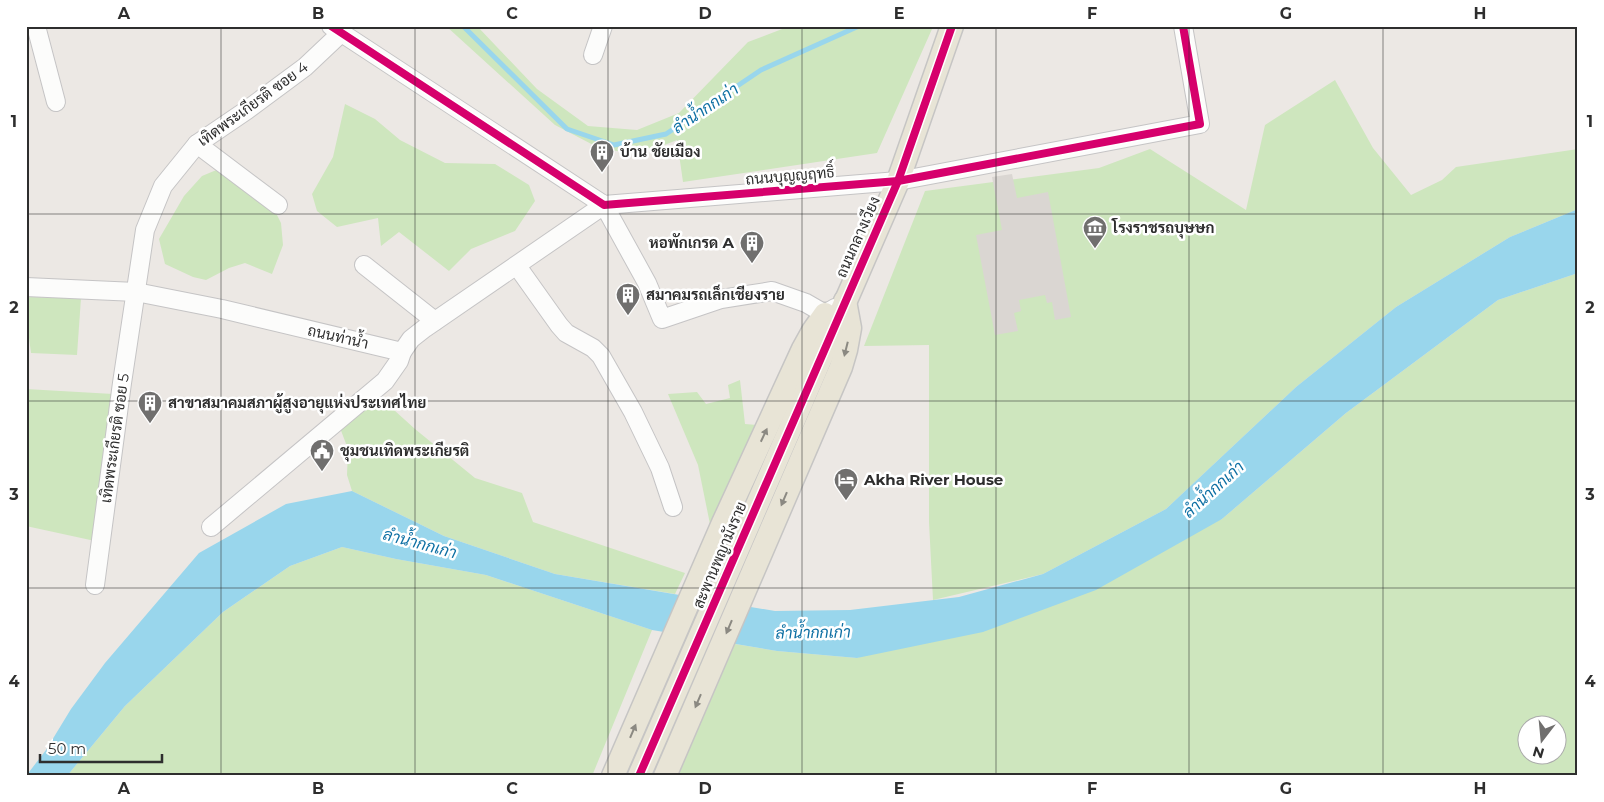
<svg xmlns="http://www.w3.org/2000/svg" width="1604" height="802" font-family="Montserrat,Sarabun,sans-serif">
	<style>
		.green { fill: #cee6be; fill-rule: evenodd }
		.plaza { fill: #dad6d2 }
		.water { fill: #99d6ec }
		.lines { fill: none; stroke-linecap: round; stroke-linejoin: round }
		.stream { stroke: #99d6ec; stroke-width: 5 }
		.minor-casing { stroke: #c5c4c5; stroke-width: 20 }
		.major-casing { stroke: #c6c5c4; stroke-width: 25 }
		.minor { stroke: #fcfcfb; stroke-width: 18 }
		.major { stroke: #e8e4d6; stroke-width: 22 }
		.cycleway-casing { stroke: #fff; stroke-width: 11 }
		.cycleway { stroke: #d6006c; stroke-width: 8 }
		.oneway { fill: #8b8982 }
		.grid { fill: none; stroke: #2e2e2e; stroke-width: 1; stroke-opacity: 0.55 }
		.labels { text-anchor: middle; stroke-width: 5; stroke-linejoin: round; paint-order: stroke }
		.street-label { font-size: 15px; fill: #2e2e2e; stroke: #fff }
		.poi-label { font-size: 15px; font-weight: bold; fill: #2e2e2e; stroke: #fff; text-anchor: start }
		.water-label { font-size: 16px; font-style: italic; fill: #0d6fa3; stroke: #fff }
		.neatline { fill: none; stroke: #2e2e2e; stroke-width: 2 }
		.grid-label { font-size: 16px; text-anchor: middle; font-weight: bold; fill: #2e2e2e }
	</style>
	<rect width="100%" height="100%" fill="#ece8e4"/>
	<!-- green -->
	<g class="green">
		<path d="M446,26h31l60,63 51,37 49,4 42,-17 69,-71 42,-16h179l-37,3 -55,124 -194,29 -6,-42 -15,6 -39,6 -24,-4 -44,-23z"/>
		<path d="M1335,80l38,68 38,47 31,-15 14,-13 122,-18v60l-68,28 -114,70 -100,80 -130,122 -123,65 -110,26 -4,-78v-177l-65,1 61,-155 174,-23 51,-19 96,61 19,-85z"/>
		<path d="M345,104l30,15 25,21 45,23 50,1 34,21 6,16 -20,30 -44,18 -22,22 -50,-39 -18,14 -3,-28 -41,9 -20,-16 -5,-17 21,-37z"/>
		<path d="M226,166l40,27 15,30 2,22 -11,29 -27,-11 -16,5 -23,12 -13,-3 -28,-13 -6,-25 25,-43 18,-20z"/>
		<path d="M1578,273v503h-902l59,-132 42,7 80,7 365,-139 124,-106 152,-113zM1526,724h30v30h-30z"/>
		<path d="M26,297l55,1 -4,57 -46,-2 -5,-38z"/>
		<path d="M740,380l5,44 12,1 -40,94 -7,5 -12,-59 -30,-71 29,-2 9,12 24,-6 -2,-13z"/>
		<path d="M26,389l87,5 -18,147 -69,-15z"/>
		<path d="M373,391l42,38 60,49 47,15 11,29 152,51 -10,21 -120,-20 -111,-38 -92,-45 -5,-16 1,-26 -11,-29z"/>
		<path d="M342,547l54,12 90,16 166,55 -60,146h-525l58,-70 98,-94 67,-46z"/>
	</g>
	<!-- plaza -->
	<path class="plaza" d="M1012,174l5,24 31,-6 23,125 -16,3 -3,-18 -5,1 -2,-8 -26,5 2,11 -7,2 4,18 -23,4 -19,-100 26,-5 -10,-53z"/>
	<!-- water -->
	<path class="water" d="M1578,209v64l-80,27 -152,113 -124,106 -126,71 -113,42 -126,26 -80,-7 -125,-21 -166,-55 -90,-16 -54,-12 -52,19 -67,46 -98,94 -58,70h-41l20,-26 25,-41 34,-46 94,-110 87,-49 66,-13 92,45 111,38 220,37 75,-1 109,-13 84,-23 123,-65 130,-122 100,-80 114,-70z"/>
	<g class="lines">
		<!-- stream -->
		<path class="stream" d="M463,26l104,103 47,16 52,-11 95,-64 98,-44"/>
		<defs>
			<g id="minor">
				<path d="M36,26l20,76"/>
				<path d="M331,26l273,179 294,-24 302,-57 -17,-98"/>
				<path d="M593,55l10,-29"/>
				<path d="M197,144l81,61"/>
				<path d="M604,205l43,78 15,36 59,-20 51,-8 34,12 19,11 10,-6"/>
				<path d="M364,265l71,56"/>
				<path d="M517,266l42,59 7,8 27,15 8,8 32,56 27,56 13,39"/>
				<path d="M26,287l110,5 86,17 180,43 9,-13 14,-11 179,-123"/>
				<path d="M211,527l174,-146 14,-20 3,-9"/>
				<path d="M95,585l27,-202 23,-153 18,-44 34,-42 50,-34 58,-43 35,-33"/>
			</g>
			<g id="major">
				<path d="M613,776l110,-253 80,-174 10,-18 12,-17"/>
				<path d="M639,776l259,-595 54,-155"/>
				<path d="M665,776l176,-409 5,-17 4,-22 -5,-27"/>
			</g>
		</defs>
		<!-- minor casing -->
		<use href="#minor" class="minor-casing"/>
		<!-- major casing -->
		<use href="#major" class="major-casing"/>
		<!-- minor -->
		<use href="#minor" class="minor"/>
		<!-- major -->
		<use href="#major" class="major"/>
		<defs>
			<g id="cycleway">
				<path d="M331,26l273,179 294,-24 302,-57 -17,-98"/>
				<path d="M639,776l259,-595 54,-155"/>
			</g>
		</defs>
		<!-- cycleway casing -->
		<use href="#cycleway" class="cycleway-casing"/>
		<!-- cycleway -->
		<use href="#cycleway" class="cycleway"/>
	</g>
	<!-- one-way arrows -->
	<defs><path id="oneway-solid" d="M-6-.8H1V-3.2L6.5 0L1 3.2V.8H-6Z" transform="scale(1.25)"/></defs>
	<g class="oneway">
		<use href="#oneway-solid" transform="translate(846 349) rotate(104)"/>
		<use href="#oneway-solid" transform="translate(764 435) rotate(-65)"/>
		<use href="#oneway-solid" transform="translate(784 499) rotate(113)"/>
		<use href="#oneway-solid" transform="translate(729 627) rotate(113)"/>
		<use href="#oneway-solid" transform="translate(698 701) rotate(113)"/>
		<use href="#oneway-solid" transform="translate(633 731) rotate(-67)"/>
	</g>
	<!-- grid -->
	<path class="grid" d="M221,26v750M415,26v750M608,26v750M802,26v750M996,26v750M1189,26v750M1383,26v750M26,214h1552M26,401h1552M26,588h1552"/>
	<!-- icons -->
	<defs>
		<symbol id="building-pin" viewBox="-11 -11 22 30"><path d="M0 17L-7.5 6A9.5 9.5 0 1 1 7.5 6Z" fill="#706f6e" stroke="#fff"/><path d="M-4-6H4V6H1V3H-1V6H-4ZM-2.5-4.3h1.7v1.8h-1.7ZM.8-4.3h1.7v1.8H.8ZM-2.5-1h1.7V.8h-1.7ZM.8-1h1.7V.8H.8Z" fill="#fff"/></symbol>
		<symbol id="museum-pin" viewBox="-11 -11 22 30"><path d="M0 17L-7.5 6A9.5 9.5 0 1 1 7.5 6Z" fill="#706f6e" stroke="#fff"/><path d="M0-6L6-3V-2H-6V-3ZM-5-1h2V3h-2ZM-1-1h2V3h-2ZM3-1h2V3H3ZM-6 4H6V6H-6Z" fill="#fff"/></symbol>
		<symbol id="civic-pin" viewBox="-11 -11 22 30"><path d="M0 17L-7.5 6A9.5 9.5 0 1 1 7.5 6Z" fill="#706f6e" stroke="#fff"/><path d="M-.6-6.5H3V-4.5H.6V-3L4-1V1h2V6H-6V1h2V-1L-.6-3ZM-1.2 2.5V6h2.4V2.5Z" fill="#fff"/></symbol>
		<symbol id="hotel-pin" viewBox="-11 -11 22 30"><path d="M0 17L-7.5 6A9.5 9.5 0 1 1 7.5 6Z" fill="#706f6e" stroke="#fff"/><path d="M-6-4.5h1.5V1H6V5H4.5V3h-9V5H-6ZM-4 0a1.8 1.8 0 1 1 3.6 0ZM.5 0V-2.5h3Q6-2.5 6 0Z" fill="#fff"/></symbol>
	</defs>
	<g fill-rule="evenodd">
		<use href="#building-pin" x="588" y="138" width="28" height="38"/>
		<use href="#museum-pin" x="1081" y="214" width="28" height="38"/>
		<use href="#building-pin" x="738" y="229" width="28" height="38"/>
		<use href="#building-pin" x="614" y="281" width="28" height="38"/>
		<use href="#building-pin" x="136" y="389" width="28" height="38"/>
		<use href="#civic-pin" x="308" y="437" width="28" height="38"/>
		<use href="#hotel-pin" x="832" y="466" width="28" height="38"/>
	</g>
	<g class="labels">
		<!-- street labels -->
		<g class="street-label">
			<text transform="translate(253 104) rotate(-36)" y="5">เทิดพระเกียรติ ซอย 4</text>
			<text transform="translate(790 176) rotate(-5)" y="5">ถนนบุญญฤทธิ์</text>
			<text transform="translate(858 237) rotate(-66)" y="5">ถนนกลางเวียง</text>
			<text transform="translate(338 337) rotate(13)" y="5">ถนนท่าน้ำ</text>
			<text transform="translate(115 438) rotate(-82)" y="5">เทิดพระเกียรติ ซอย 5</text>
			<text transform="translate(720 555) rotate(-67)" y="5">สะพานพญามังราย</text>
		</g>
		<!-- poi labels -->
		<g class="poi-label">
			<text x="620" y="157">บ้าน ชัยเมือง</text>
			<text x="1112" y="233">โรงราชรถบุษษก</text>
			<text x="734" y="248" text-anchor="end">หอพักเกรด A</text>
			<text x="646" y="300">สมาคมรถเล็กเชียงราย</text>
			<text x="168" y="408">สาขาสมาคมสภาผู้สูงอายุแห่งประเทศไทย</text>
			<text x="340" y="456">ชุมชนเทิดพระเกียรติ</text>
			<text x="864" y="485">Akha River House</text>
		</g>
		<!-- water labels -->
		<g class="water-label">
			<text transform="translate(705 108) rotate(-34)" y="6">ลำน้ำกกเก่า</text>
			<text transform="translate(1213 489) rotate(-42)" y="6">ลำน้ำกกเก่า</text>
			<text transform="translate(420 543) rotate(15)" y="6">ลำน้ำกกเก่า</text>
			<text transform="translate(813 632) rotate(-1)" y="6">ลำน้ำกกเก่า</text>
		</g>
	</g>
	<!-- border -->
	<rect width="1604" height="802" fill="none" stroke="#ffffff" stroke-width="55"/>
	<!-- north arrow -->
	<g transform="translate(1542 740) rotate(196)"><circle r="24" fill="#ffffff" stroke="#ababab"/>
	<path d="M0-4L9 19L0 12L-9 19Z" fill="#706f6e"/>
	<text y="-8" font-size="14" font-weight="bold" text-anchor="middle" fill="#2e2e2e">N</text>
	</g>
	<!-- scale -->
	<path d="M40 754v8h122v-8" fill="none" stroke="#2e2e2e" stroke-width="2.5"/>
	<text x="48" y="754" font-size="15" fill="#2e2e2e" stroke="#ffffff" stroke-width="4" paint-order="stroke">50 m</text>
	<rect x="28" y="28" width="1548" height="746" class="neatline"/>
	<g class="grid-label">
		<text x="124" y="19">A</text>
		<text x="318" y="19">B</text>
		<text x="512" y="19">C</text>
		<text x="705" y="19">D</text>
		<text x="899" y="19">E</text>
		<text x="1092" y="19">F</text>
		<text x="1286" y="19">G</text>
		<text x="1480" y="19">H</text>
		<text x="14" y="127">1</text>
		<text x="1590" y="127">1</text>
		<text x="14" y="313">2</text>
		<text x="1590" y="313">2</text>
		<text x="14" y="500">3</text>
		<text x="1590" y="500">3</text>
		<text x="14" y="687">4</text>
		<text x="1590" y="687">4</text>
		<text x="124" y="794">A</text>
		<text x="318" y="794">B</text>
		<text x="512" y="794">C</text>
		<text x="705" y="794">D</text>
		<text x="899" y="794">E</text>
		<text x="1092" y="794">F</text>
		<text x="1286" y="794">G</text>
		<text x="1480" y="794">H</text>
	</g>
</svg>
